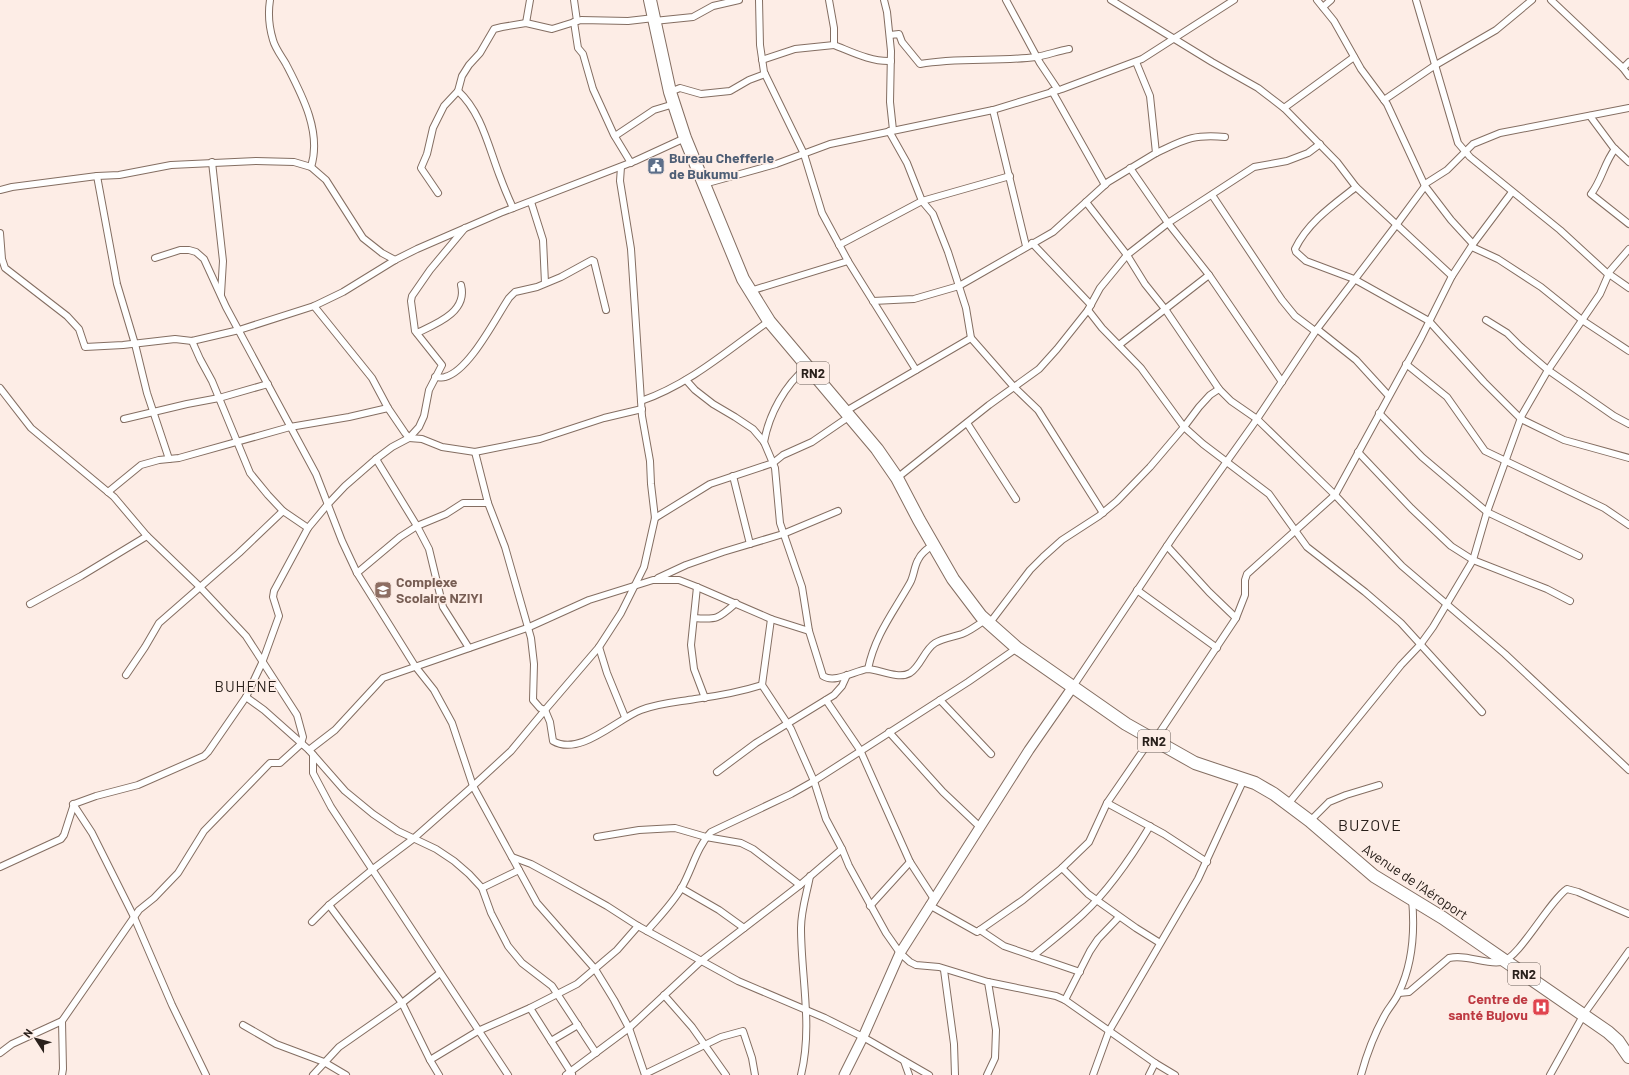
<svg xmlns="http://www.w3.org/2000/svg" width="1629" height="1075" font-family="Barlow,sans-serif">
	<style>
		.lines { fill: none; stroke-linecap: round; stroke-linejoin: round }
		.street-casing { stroke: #846e62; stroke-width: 8 }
		.secondary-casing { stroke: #846e62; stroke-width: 11 }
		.highway-casing { stroke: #846e62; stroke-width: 14 }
		.street { stroke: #fff; stroke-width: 6 }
		.secondary { stroke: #fff; stroke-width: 9 }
		.highway { stroke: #fff; stroke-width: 12 }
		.labels { text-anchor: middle; stroke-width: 3.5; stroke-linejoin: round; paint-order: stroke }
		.shield { fill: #fdede6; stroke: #695e58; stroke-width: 1 }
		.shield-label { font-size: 13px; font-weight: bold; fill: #29201b }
		.service-label { font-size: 14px; font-weight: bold; fill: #4e5e75; stroke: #fdede6; text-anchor: start }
		.education-label { font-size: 14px; font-weight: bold; fill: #785e54; stroke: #fdede6; text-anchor: start }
		.street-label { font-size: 14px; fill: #29201b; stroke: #fdede6 }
		.health-label { font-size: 14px; font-weight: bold; fill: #be3a42; stroke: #fdede6; text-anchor: end }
		.neighbourhood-label { font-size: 15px; letter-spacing: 1px; fill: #29201b; stroke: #fdede6 }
		.quarter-label { font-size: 16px; letter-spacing: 1px; fill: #29201b; stroke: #fdede6 }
	</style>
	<rect width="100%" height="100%" fill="#fdede6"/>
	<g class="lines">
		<defs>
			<g id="street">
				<path d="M270,0c-2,13 -1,27 3,40 2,8 9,17 13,24 16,31 36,68 25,103"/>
				<path d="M574,0l3,21"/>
				<path d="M759,0l1,45 4,27 40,82 18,59 26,48 68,109"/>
				<path d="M829,0l5,28v17c18,7 37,17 57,16"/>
				<path d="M884,0l3,12 4,39 -1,51 3,28"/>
				<path d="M1006,0l34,63 18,27"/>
				<path d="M1111,0l101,62 46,26 26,20 53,54 19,25 96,89"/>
				<path d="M1317,0l17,21 27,48 26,35 38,82 26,34 22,24"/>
				<path d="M1416,0l42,143 12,14 90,73 49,45"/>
				<path d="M1551,0l72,68 6,8"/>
				<path d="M1323,7l8,-7"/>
				<path d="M654,21l39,-4 20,-11 26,-6"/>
				<path d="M574,22l4,26 5,6 10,35 21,46 17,28"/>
				<path d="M526,23l4,-23"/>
				<path d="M890,35l9,-1 3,8 18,22c38,-7 77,-2 116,-7 11,-2 22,-6 33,-8"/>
				<path d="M762,60l33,-11 39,-4"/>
				<path d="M1623,68l6,-6"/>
				<path d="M458,91c23,21 30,54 41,83 4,11 9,23 14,34"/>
				<path d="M1052,91l53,94"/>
				<path d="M670,92l10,-4 21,6 29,-3 19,-11 16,-6"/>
				<path d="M1384,100l50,-34 62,-36 36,-30"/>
				<path d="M1284,108l70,-51"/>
				<path d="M993,110l33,136"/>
				<path d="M1590,116l23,31 16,15"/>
				<path d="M889,131l18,32 15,38 11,13 15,38 18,56 5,30 43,49 24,23 65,103"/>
				<path d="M615,136l39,-26 20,-6"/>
				<path d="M1615,149c-11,14 -13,31 -24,45l38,30"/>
				<path d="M1156,153c28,-13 36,-19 69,-16"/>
				<path d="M212,162l11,99 -2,33"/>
				<path d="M1130,168l38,55 41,52 73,107"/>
				<path d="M97,176l20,108 18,60 12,49 22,66"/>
				<path d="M704,184l72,-20 54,-20 163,-34 69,-21 80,-30 92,-59"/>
				<path d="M1425,184l22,-14 26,-26 27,-11 129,-25"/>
				<path d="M1356,187c-23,18 -48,35 -61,62l1,3 10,9 48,18 75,42 55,61 37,37 43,21 65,18"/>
				<path d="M0,190l12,-3 85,-11 22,-1 52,-10 85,-4 38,1 17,5 15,13 37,58 19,15 13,7"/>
				<path d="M438,193l-17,-25 6,-14 6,-26 11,-22 14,-15 4,-15 7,-11 11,-12 14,-24 8,-2 24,-4 26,6 29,-9 47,1 26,-3"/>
				<path d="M1212,195l70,105 13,16 20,15"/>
				<path d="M531,202l12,38 2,43"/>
				<path d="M1086,202l41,53 18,29 20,25 54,80 12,12 26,18 78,76 67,71 103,88 124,116"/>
				<path d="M0,233l2,26 3,9 62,48 12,13 6,18 38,-2 52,-6 17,2 47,-11 75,-24 29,-14 52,-32 22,-11 83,-36 135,-52 50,-23"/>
				<path d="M1032,243l59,62"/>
				<path d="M839,245l83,-44 88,-25"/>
				<path d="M1472,247l26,12 43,28 41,33 47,31"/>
				<path d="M155,258l25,-8h9l7,2 8,7 22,48 90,167 26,67 15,32 58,93 19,24 18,33 21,63 64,117 58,66 19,31 15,28 16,47"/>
				<path d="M1609,274l20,14"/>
				<path d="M750,291l98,-30"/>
				<path d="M873,301l41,-2 45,-13 94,-54 55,-50 48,-29 -6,-57 -14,-34"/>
				<path d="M314,306l58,72 16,30 17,25 4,5 13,1 20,8 33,5 65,-13 64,-21 38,-9"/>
				<path d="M1088,310l14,18 39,40 43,59 19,17 66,50 38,53 58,45 36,31 81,89"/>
				<path d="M1486,320l21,13 13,13 28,24 66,46 15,8"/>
				<path d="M1317,329l39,31 32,35"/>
				<path d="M417,333c19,-9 51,-21 44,-48"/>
				<path d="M192,341l8,18 12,22 38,92 18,22 15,16"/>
				<path d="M1119,345l90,-70"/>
				<path d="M1406,364l41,33 38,54 119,57 25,17"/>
				<path d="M435,377c3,0 7,1 10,0 24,-6 50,-58 64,-79l6,-6 22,-5 24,-10 31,-17 2,1 12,49"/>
				<path d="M686,380l9,10 18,14 22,13 18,12 11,13 11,26 5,55 22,64 7,44 14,45c12,8 33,-6 45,-7 10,0 30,11 42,4 11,-7 14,-23 25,-30 8,-5 18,-6 27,-9 8,-3 16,-9 23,-14"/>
				<path d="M0,388l31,40 83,69 33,39 52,50 47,50 51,79 6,22 -2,7 -21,19h-10l-66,68 -26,42 -24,25 -15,12 -77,111 -50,23 -12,9"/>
				<path d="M641,401c49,-17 87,-51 128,-80"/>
				<path d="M846,411l125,-73"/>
				<path d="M1379,413l43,44 65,55 92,44"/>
				<path d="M124,419l63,-15 32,-6 49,-14"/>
				<path d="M967,423l49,76"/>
				<path d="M764,442c5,-28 21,-57 43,-75"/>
				<path d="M475,452l13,51 17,44 26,91 3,26 -1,36 7,8 5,2 5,12 3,19c27,16 64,-22 88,-31 18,-7 36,-8 54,-11 23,-3 45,-7 67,-14"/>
				<path d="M1358,452l53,56 40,38 22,14 74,29 23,12"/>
				<path d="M376,459l41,67 12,23 14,58 26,41"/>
				<path d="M733,476l17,68"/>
				<path d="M897,478l92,-73 50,-36 18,-20 31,-39 12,-22 27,-33 41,-32 86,-56 33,-6 21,-8 12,-9"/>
				<path d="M108,492l33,-27 18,-5 20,-2 111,-31 59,-10 39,-9"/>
				<path d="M655,518l55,-34 63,-21 10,-8 29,-13 38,-26"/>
				<path d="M1167,546l42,46 27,26"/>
				<path d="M357,573l43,-36 17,-11 29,-12 17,-11h25"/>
				<path d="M658,578l28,-13 37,-13 60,-18 55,-23"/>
				<path d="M697,587l-6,58 3,24 11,29"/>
				<path d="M1137,590l80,58"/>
				<path d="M30,604l51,-28 66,-40"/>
				<path d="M694,618c23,2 24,1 42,-15"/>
				<path d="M771,619l-9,66 29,44 23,52 12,38 16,30 7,17 37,67 14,20 10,9 6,3 23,2 49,15 68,14 9,4 90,63 20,12"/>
				<path d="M989,624l41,-54 13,-13 19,-17 37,-24 18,-15 33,-34 34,-40 15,-20 11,-12 9,-6"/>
				<path d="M599,647l8,26 18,44"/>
				<path d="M868,669c7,-34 25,-56 42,-86 4,-7 4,-16 8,-23 3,-7 9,-11 15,-15"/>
				<path d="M126,675l19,-28 14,-24 80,-70 44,-42 25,17"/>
				<path d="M1072,688l101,-151 84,-118 60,-90 80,-105 28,-38"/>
				<path d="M246,697l18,13 45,40 36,41 28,23 25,17 38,18 18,12 15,13 13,14 9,25 17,33 14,17 30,23 44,67"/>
				<path d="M826,700l34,50 50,112 24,37"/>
				<path d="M940,700l51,54"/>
				<path d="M889,732l54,60 37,35"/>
				<path d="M1154,741l82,-123 9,-23v-15l2,-6 88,-79 86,-157 31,-62 21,-32 39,-52"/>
				<path d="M309,750l26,-20 48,-52 144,-50 62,-28 64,-20h26l18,7 74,32 38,12"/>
				<path d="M313,755v18l18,34 177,268"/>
				<path d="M717,772l39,-29 78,-48 8,-9 5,-11"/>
				<path d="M1107,803l57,31 43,28"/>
				<path d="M73,804l19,29 42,84 38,88 34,70"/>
				<path d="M1288,804l113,-139 19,-20 13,-18 40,-67 14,-48 35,-97 26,-45 52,-76 10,-23 19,-22"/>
				<path d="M1310,821l19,-19 17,-7 33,-10"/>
				<path d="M597,837l42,-7 36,-2 31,9 35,6 12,6 47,36"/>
				<path d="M512,857l19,7 24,13 52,29 31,20 100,55 87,37 38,19 66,38"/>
				<path d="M0,867l61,-28 3,-4 10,-31 22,-8 42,-11 66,-29 4,-4 38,-55 16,-34 17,-47 -6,-19 1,-6 34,-63 20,-24 17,-18 31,-27 16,-12 17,-9 10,-11 5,-11 5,-26 13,-25 -27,-34 -4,-30 1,-5 18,-26 35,-42"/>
				<path d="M1062,868l26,26 48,34 24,15"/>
				<path d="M482,888l37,-18"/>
				<path d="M681,888l38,22 25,18"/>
				<path d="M329,905l73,98 28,57 9,15"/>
				<path d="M929,905l48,27 46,-32 39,-32 27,-26 18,-39 44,-64"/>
				<path d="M870,906l40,-44"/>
				<path d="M312,922l17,-17 44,-36 40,-30 60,-53 38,-35 34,-41 54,-63 22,-34 23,-46 11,-49 -4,-34 -1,-23 -8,-45 -11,-167 -11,-68 1,-14"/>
				<path d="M980,930l24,16 76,26"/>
				<path d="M647,931c12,-14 26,-28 35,-44 10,-18 15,-40 29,-55l80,-38 23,-13 154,-99 49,-34"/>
				<path d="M1033,956c17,-14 34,-27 50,-42 25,-23 49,-58 67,-88"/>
				<path d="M944,970l10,74 1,31"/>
				<path d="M1399,993l10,-1 40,-34c19,-4 37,7 52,4 18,-3 48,-61 66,-73l11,3 51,22"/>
				<path d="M664,995l28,32 34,48"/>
				<path d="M1065,1000l25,-49 8,-12 21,-22"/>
				<path d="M530,1008l42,66"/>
				<path d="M243,1025l33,19 48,18 22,13"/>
				<path d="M551,1041l27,-16"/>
				<path d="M430,1060l48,-29 52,-23 47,-24 40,-34 21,-24"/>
				<path d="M904,1061l5,14"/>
				<path d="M645,1074l76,-37 22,-6 9,27 3,17"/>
				<path d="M62,1075l1,-6 -1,-48"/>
				<path d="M313,1075l26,-28 63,-44 38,-30"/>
				<path d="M566,1075l63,-47 72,-67 99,-76 42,-36"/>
				<path d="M801,1075c12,-49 0,-98 0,-147 0,-18 6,-35 9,-52"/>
				<path d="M987,1075l8,-17 1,-28 -8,-48"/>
				<path d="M1093,1075l16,-44 89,-152 46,-100"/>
				<path d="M1149,1075l6,-12"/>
				<path d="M1361,1075c6,-22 14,-43 25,-62 4,-7 10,-13 13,-21 14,-29 16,-61 13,-93"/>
				<path d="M1550,1075l34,-61 45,-63"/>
			</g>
			<path id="secondary" d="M844,1075l19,-38 37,-84 129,-203 43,-62"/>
			<path id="highway" d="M650,0l20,92 15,46 58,141 26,42 108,128 20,29 22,42 34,59 28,37 36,32 109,76 69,39 60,20 19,11 36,27 64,55 69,42 165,114 10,9 11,16"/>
		</defs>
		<!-- street casing -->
		<use href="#street" class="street-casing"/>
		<!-- secondary casing -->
		<use href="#secondary" class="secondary-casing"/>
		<!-- highway casing -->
		<use href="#highway" class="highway-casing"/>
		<!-- street -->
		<use href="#street" class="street"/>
		<!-- secondary -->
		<use href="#secondary" class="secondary"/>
		<!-- highway -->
		<use href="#highway" class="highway"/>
	</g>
	<!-- icons -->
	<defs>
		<symbol id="civic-square" viewBox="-11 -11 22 22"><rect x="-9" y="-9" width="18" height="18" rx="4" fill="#5c6f8a" stroke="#fdede6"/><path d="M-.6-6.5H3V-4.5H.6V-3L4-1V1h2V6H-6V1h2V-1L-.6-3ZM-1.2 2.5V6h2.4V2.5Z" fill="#fff"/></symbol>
		<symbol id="school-square" viewBox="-11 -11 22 22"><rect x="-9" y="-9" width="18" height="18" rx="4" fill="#8d6e63" stroke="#fdede6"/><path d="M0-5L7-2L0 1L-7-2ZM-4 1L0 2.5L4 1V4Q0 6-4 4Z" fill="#fff"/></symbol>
		<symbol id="hospital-square" viewBox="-11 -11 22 22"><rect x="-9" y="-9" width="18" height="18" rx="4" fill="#e0444e" stroke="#fdede6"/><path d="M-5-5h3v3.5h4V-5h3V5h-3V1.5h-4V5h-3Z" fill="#fff"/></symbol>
	</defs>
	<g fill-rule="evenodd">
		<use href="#civic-square" x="646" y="156" width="20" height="20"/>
		<use href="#school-square" x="373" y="580" width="20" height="20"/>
		<use href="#hospital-square" x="1531" y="997" width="20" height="20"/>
	</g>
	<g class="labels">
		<!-- shield labels -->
		<g class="shield">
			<rect x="797" y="362" width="32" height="22" rx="3"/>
			<rect x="1138" y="730" width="32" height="22" rx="3"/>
			<rect x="1508" y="963" width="32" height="22" rx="3"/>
		</g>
		<g class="shield-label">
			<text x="813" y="378">RN2</text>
			<text x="1154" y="746">RN2</text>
			<text x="1524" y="979">RN2</text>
		</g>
		<!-- service labels -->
		<g class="service-label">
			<text x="669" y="163">Bureau Chefferie<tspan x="669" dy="16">de Bukumu</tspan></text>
		</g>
		<!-- education labels -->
		<g class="education-label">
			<text x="396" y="587">Complexe<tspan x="396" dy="16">Scolaire NZIYI</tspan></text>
		</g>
		<!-- street labels -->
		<g class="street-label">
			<text transform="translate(1415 882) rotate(34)" y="5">Avenue de l'Aéroport</text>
		</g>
		<!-- health labels -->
		<g class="health-label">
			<text x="1528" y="1004">Centre de<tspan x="1528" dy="16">santé Bujovu</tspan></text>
		</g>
		<!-- neighbourhood labels -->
		<g class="neighbourhood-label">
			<text x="246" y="692">BUHENE</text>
		</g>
		<!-- quarter labels -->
		<g class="quarter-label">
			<text x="1370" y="831">BUZOVE</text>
		</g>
	</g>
	<!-- north arrow -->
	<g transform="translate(36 1039) rotate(306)" stroke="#fdede6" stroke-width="3" paint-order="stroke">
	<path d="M0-3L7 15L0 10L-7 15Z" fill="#29201b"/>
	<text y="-6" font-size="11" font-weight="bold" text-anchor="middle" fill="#29201b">N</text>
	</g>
</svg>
